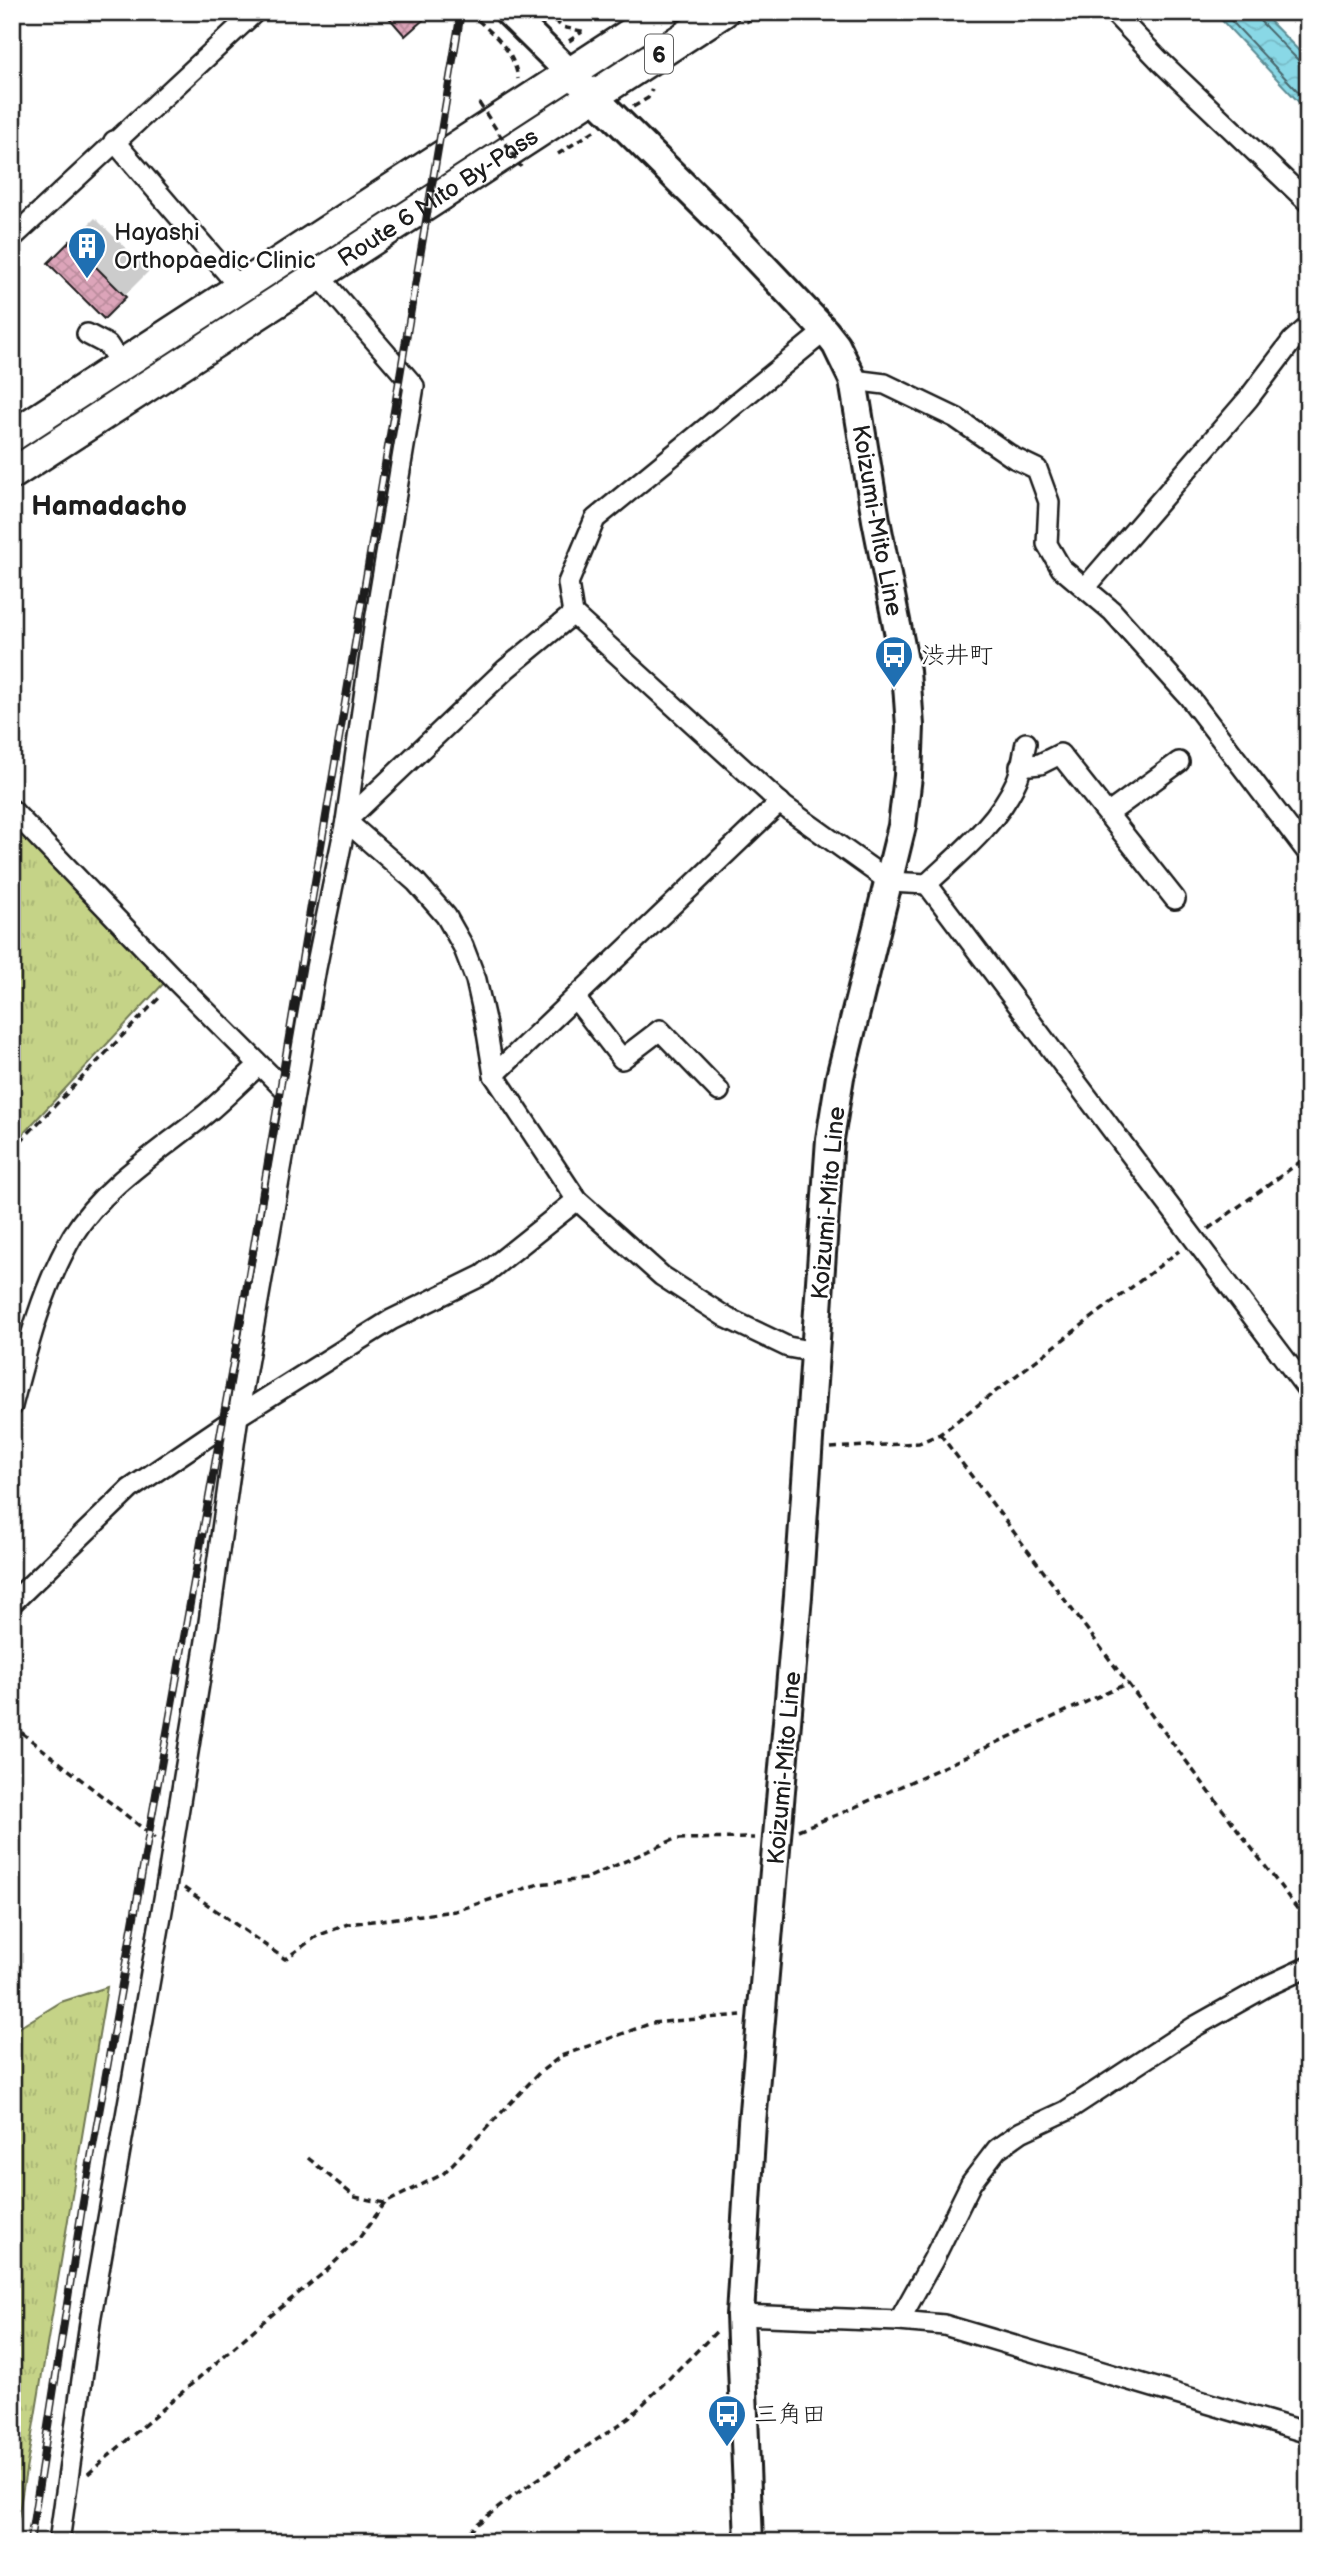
<svg xmlns="http://www.w3.org/2000/svg" width="1320" height="2554" font-family="'Balsamiq Sans','Klee One',sans-serif">
	<style>
		.grass { fill: url(#grass-tufts); stroke: #707852; stroke-width: 2 }
		.water { fill: url(#water-waves); stroke: #5d8d95; stroke-width: 2 }
		.shadow { fill: #0003 }
		.lines { fill: none; stroke-linecap: round; stroke-linejoin: round }
		.shore { stroke: #48676d; stroke-width: 2 }
		.building { fill: url(#building-cross-hatch); stroke: #1c1c1c; stroke-width: 2 }
		.minor-casing { stroke: #1c1c1c; stroke-width: 24 }
		.major-casing { stroke: #1c1c1c; stroke-width: 32 }
		.highway-casing { stroke: #1c1c1c; stroke-width: 35 }
		.path { stroke: #1c1c1c; stroke-width: 3.5; stroke-dasharray: 7 5; stroke-linecap: butt }
		.minor { stroke: #fff; stroke-width: 19 }
		.major { stroke: #fff; stroke-width: 26 }
		.highway { stroke: #fff; stroke-width: 30 }
		.rail-casing { stroke: #1c1c1c; stroke-width: 8 }
		.rail { stroke: #fff; stroke-width: 5; stroke-dasharray: 16; stroke-linecap: butt }
		.path-bridge { stroke: #1c1c1c; stroke-width: 3.5; stroke-dasharray: 7 5; stroke-linecap: butt }
		.labels { text-anchor: middle; stroke-width: 5; stroke-linejoin: round; paint-order: stroke }
		.shield { fill: #fff; stroke: #606060; stroke-width: 2 }
		.shield-label { font-size: 23px; font-weight: bold; fill: #1c1c1c }
		.street-label { font-size: 24px; fill: #1c1c1c; stroke: #fff }
		.poi-label { font-size: 24px; fill: #1c1c1c; stroke: #fff; text-anchor: start }
		.quarter-label { font-size: 28px; font-weight: bold; fill: #1c1c1c; stroke: #fff }
	</style>
	<defs>
		<pattern id="grass-tufts" width="24" height="20" patternUnits="userSpaceOnUse" patternTransform="scale(1.75)"><rect width="24" height="20" fill="#c5d387"/><path d="M3 7l-1-3M5 7V3M7 7l1-3M15 17l-1-3M17 17v-4M19 17l1-3" fill="none" stroke="#a9b574"/></pattern>
		<pattern id="water-waves" width="16" height="10" patternUnits="userSpaceOnUse" patternTransform="scale(1.75)"><rect width="16" height="10" fill="#89d8e6"/><path d="M0 5q4-4 8 0t8 0" fill="none" stroke="#76b9c5"/></pattern>
		<pattern id="building-cross-hatch" width="8" height="8" patternUnits="userSpaceOnUse" patternTransform="scale(1.75)"><rect width="8" height="8" fill="#dca4b9"/><path d="M0 0l8 8M0 8l8-8" fill="none" stroke="#bc8d9e"/></pattern>
	</defs>
	<rect width="100%" height="100%" fill="#fff"/>
	<filter id="ink" filterUnits="userSpaceOnUse"><feTurbulence type="fractalNoise" baseFrequency=".0143" numOctaves="2"/><feDisplacementMap in="SourceGraphic" scale="14" xChannelSelector="R" yChannelSelector="G"/><feConvolveMatrix kernelMatrix="1 2 1 2 8 2 1 2 1" color-interpolation-filters="sRGB"/></filter>
	<g filter="url(#ink)">
		<!-- grass -->
		<g class="grass">
			<path d="M12,825l153,157 -144,154 -9,7z"/>
			<path d="M107,1987l-93,555h-2v-510l49,-30z"/>
		</g>
		<!-- water -->
		<path class="water" d="M1214,12h47l47,48v52z"/>
		<!-- shadow -->
		<path class="shadow" d="M95,218l54,53 -45,45 -54,-53z"/>
		<g class="lines">
			<!-- shore -->
			<g class="shore">
				<path d="M1223,12l85,90"/>
				<path d="M1257,12l2,8 41,42 8,2"/>
			</g>
		</g>
		<!-- building -->
		<g class="building">
			<path d="M384,12h48l-27,24z"/>
			<path d="M70,241l56,56 -22,22 -56,-56z"/>
		</g>
		<g class="lines">
			<defs>
				<g id="minor">
					<path d="M1113,12l47,49 148,141"/>
					<path d="M114,141l126,147"/>
					<path d="M12,238l243,-226"/>
					<path d="M825,331l-230,188 -27,64 5,31 212,193 105,75 37,2c33,-31 71,-61 90,-104 5,-11 6,-25 9,-37"/>
					<path d="M87,334l21,11 13,20"/>
					<path d="M853,380l32,4 71,34 58,40 23,11 12,33 -2,42 14,24 51,43 77,86 119,156"/>
					<path d="M1085,588l163,-189 44,-58 16,-14"/>
					<path d="M573,614l-67,55 -160,152 70,61 30,34 17,30 13,34 9,40 9,55 83,125 85,76 65,42 61,29 27,5"/>
					<path d="M1020,766l20,-2 20,-10 115,145"/>
					<path d="M12,810l164,171 117,117"/>
					<path d="M1109,813l70,-51"/>
					<path d="M927,884l381,506"/>
					<path d="M575,998l47,61 38,-29 59,61"/>
					<path d="M494,1075l286,-273"/>
					<path d="M12,1406c15,-58 30,-118 61,-171 31,-50 89,-85 134,-122 18,-15 34,-32 51,-47"/>
					<path d="M12,1603l118,-114 108,-73 153,-96 92,-45 94,-75"/>
					<path d="M740,2315l159,6 45,4 364,108"/>
					<path d="M899,2321l34,-61 38,-77 26,-34 24,-17 45,-21 128,-84 73,-41 41,-19"/>
					<path d="M59,2542l32,-226 77,-440 41,-254 29,-206 78,-448 30,-147 29,-200 39,-235 -95,-110"/>
				</g>
				<g id="major">
					<path id="s1" d="M508,12l225,222 92,97 11,14 17,35 23,140 30,151 4,55 -2,50 -6,50 -62,251 -10,62 -32,457 -46,527 -12,192 9,227"/>
				</g>
				<g id="highway">
					<path d="M12,436l652,-424"/>
					<path id="s2" d="M12,474l711,-462"/>
				</g>
			</defs>
			<!-- minor casing -->
			<use href="#minor" class="minor-casing"/>
			<!-- major casing -->
			<use href="#major" class="major-casing"/>
			<!-- highway casing -->
			<use href="#highway" class="highway-casing"/>
			<!-- path -->
			<g class="path">
				<path d="M469,12c21,20 45,36 49,67"/>
				<path d="M546,12l16,15 24,5"/>
				<path d="M1304,12l4,4"/>
				<path d="M746,22l16,-10"/>
				<path d="M569,41l13,-9"/>
				<path d="M633,107l15,-9 4,-9"/>
				<path d="M558,154l39,-25"/>
				<path d="M12,1150l150,-155"/>
				<path d="M1208,1229l100,-73"/>
				<path d="M940,1434l368,489"/>
				<path d="M831,1448l88,-5 21,-9 239,-183"/>
				<path d="M12,1725l143,113"/>
				<path d="M798,1830l46,-18 284,-129"/>
				<path d="M184,1888l101,71 32,-23 31,-12 107,-13 84,-27 46,-5 90,-40 79,-1"/>
				<path d="M308,2158l47,39 30,6"/>
				<path d="M88,2474l175,-152 64,-52 33,-33 25,-34 58,-29 96,-101 22,-17 91,-33 89,-8"/>
				<path d="M462,2542l14,-17 40,-31 113,-76 89,-88"/>
			</g>
			<!-- minor -->
			<use href="#minor" class="minor"/>
			<!-- major -->
			<use href="#major" class="major"/>
			<!-- highway -->
			<use href="#highway" class="highway"/>
			<defs>
				<path id="rail" d="M30,2542l52,-334 171,-957 208,-1239"/>
			</defs>
			<!-- rail casing -->
			<use href="#rail" class="rail-casing"/>
			<!-- rail -->
			<use href="#rail" class="rail"/>
			<!-- path-bridge -->
			<path class="path-bridge" d="M479,103l42,64"/>
		</g>
	</g>
	<!-- icons -->
	<defs>
		<symbol id="building-pin" viewBox="-11 -11 22 30"><path d="M0 17L-7.5 6A9.5 9.5 0 1 1 7.5 6Z" fill="#1f6fb2" stroke="#fff"/><path d="M-4-6H4V6H1V3H-1V6H-4ZM-2.5-4.3h1.7v1.8h-1.7ZM.8-4.3h1.7v1.8H.8ZM-2.5-1h1.7V.8h-1.7ZM.8-1h1.7V.8H.8Z" fill="#fff"/></symbol>
		<symbol id="bus-pin" viewBox="-11 -11 22 30"><path d="M0 17L-7.5 6A9.5 9.5 0 1 1 7.5 6Z" fill="#1f6fb2" stroke="#fff"/><path d="M-5-6H5V4H4V6H2V4H-2V6H-4V4H-5ZM-3.5-4V0h7V-4ZM-3.5 1.2v1.5H-2V1.2ZM2 1.2v1.5H3.5V1.2Z" fill="#fff"/></symbol>
	</defs>
	<g fill-rule="evenodd">
		<use href="#building-pin" x="65" y="224" width="44" height="60"/>
		<use href="#bus-pin" x="872" y="633" width="44" height="60"/>
		<use href="#bus-pin" x="705" y="2392" width="44" height="60"/>
	</g>
	<g class="labels">
		<!-- shield labels -->
		<rect class="shield" x="645" y="34.5" width="28" height="39" rx="5"/>
		<g class="shield-label">
			<text x="659" y="62">6</text>
		</g>
		<!-- street labels -->
		<g class="street-label">
			<text dy="8" stroke="none"><textPath href="#s2" startOffset="508">Route 6 Mito By-Pass</textPath></text>
			<text dy="8" stroke="none"><textPath href="#s1" startOffset="649">Koizumi-Mito Line</textPath></text>
			<text transform="translate(828 1203) rotate(-85)" y="8">Koizumi-Mito Line</text>
			<text transform="translate(784 1768) rotate(-85)" y="8">Koizumi-Mito Line</text>
		</g>
		<!-- poi labels -->
		<g class="poi-label">
			<text x="114" y="240">Hayashi<tspan x="114" dy="28">Orthopaedic Clinic</tspan></text>
			<text x="921" y="663">渋井町</text>
			<text x="754" y="2422">三角田</text>
		</g>
		<!-- quarter labels -->
		<g class="quarter-label">
			<text x="109" y="515">Hamadacho</text>
		</g>
	</g>
	<!-- margin -->
	<rect width="1320" height="2554" fill="none" stroke="#fff" stroke-width="42"/>
	<rect x="21" y="21" width="1278" height="2512" fill="none" stroke="#1c1c1c" stroke-width="2.5" filter="url(#ink)"/>
</svg>
